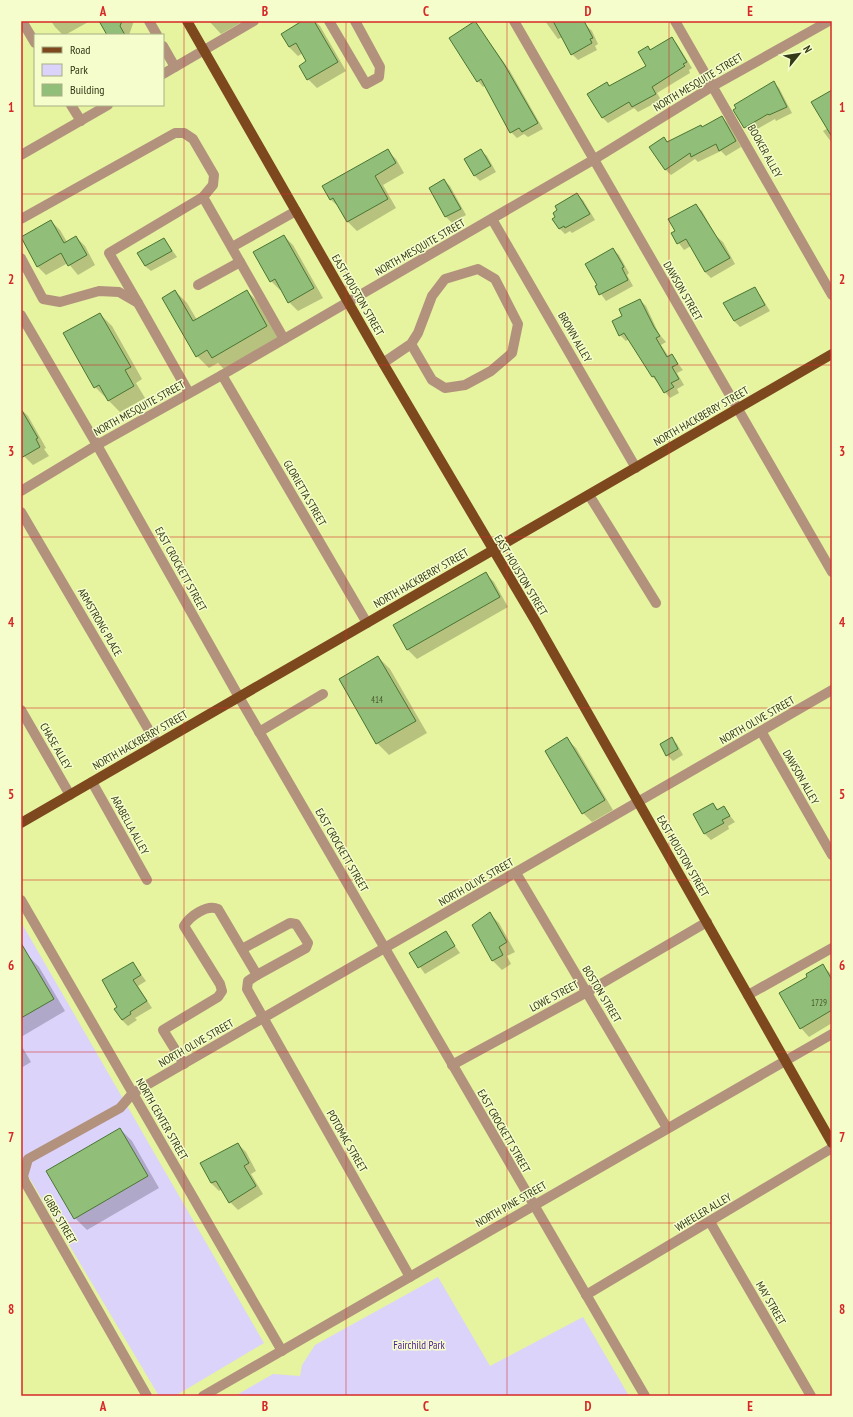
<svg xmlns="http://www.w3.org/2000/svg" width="853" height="1417" font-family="'PT Sans Narrow',sans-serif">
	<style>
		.green { fill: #dcd3fa }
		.shadow { fill: #0003 }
		.building { fill: #91bf79; stroke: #4a7532 }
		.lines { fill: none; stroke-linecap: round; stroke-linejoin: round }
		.minor { stroke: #b2927d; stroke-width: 10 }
		.major { stroke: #7e481e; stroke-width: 10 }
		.grid { fill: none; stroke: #d62828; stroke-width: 1; stroke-opacity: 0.55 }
		.labels { text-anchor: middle; stroke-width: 3; stroke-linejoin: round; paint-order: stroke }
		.number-label { font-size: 9px; fill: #4b5a2f }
		.street-label { font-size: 11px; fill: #343916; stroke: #f5fdcc }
		.park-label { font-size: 11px; fill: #4e1a93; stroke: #f5fdcc }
		.neatline { fill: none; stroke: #d62828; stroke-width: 1.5 }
		.grid-label { font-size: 13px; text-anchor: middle; font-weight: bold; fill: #d62828 }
	</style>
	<rect width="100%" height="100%" fill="#e6f39f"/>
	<!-- green -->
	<g class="green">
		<path d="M21,922l243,421 -89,53h-16l-135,-227 -3,1z"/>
		<path d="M438,1277l52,89 93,-49 46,79h-394l38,-22 27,2 2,-11 13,-20z"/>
	</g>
	<!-- shadow -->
	<g class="shadow">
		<path d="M51,21h39l-25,14h-2l-8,-8z"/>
		<path d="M100,21h34l-5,14h-20z"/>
		<path d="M209,21h35l-23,13z"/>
		<path d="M304,21h11l5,5 26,45 -29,17 -9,-9v-17l-5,-9 -5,3 -9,-9z"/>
		<path d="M545,21h32l9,4 6,6 6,13 -3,2 2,4 -19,10 -6,-6 -9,-17 -5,2z"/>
		<path d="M475,22l35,49 33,58 -15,8 -4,-3 -7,4 -6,-6 -26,-46 -2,1 -5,-6z"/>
		<path d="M671,38l6,6 15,24 -3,2 1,3 -33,20 4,7 -23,12 -4,-4 -26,15 -6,-6 5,-34 3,3 37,-20 1,-19 3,4z"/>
		<path d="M773,82l6,6 13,25 -16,8 -1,-2 -25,14 -5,-6z"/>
		<path d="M832,91v52l-9,-12 5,-3z"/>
		<path d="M722,117l6,6 13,24 -15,9 -5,-5 -23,11 -3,-3 -24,16 -6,-6 -1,-31 4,5 35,-15z"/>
		<path d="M387,150l9,9 8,14 -21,12 13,23 -39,23 -9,-9 -8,-14 -9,-8 -8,-13z"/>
		<path d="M481,151l6,5 9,16 -16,9 -6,-6z"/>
		<path d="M444,180l6,6 16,29 -14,8 -6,-6 -16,-29z"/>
		<path d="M577,194l6,6 12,20 -23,13 -2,-2 -5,3 -6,-6 -3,-11 3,-7z"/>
		<path d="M696,205l6,6 14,25 7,6 12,22 -24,14 -6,-6 -14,-26 -7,4 -12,-16 4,-3z"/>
		<path d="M51,221l9,9 7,12 9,-5 9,9 10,19 -17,10 -10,-12 -22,12 -9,-9 -16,-28z"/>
		<path d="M284,236l9,9 30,53 -25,13 -9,-9 -7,-13 -2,1 -9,-9z"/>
		<path d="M164,239l13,18 -26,14 -6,-5z"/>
		<path d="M613,249l6,6 10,18 -2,2 6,11 -27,15 -10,-14 2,-1z"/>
		<path d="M754,289l6,6 10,16 -30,16 -6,-6z"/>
		<path d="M175,291l12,12 10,17 50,-29 12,12 20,35 -55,31 -6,-6 -9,5 -12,-12z"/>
		<path d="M640,300l6,6 13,28 7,8 -5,3 8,12 3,-1 11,14 -6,3 7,12 -7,4 2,4 -9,5 -17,-21 -24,-38 -3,2 -6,-6 3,-19z"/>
		<path d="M100,314l12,12 30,53 -6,4 9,15 -25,14 -25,-25z"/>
		<path d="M21,409l7,7 18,32 -2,1 5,7 -16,9 -12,-12z"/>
		<path d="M485,573l9,9 14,25 -91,52 -9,-9 -14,-25z"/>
		<path d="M378,657l12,12 37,64 -38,22 -12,-12z"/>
		<path d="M671,738l6,6 6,11 -10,6 -6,-6z"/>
		<path d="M567,739l9,9 37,62 -21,12 -9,-9z"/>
		<path d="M712,804l7,6 5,-2 11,14 -7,4 1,3 -18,11 -6,-6 -11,-20z"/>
		<path d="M490,914l9,9 16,29 -8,4 4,8 -9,6 -9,-9 -20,-36z"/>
		<path d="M445,932l15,21 -35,21 -15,-21z"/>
		<path d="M21,948l18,19 26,44 -44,26z"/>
		<path d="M133,963l13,18 -8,5 14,22 -17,10 2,2 -9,6 -6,-6 -4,-13z"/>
		<path d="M823,966l9,9v48l-23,14 -8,-9 8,-50z"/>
		<path d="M21,1045l10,17 -10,6z"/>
		<path d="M120,1129l12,12 27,47 -72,42 -12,-12z"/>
		<path d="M238,1144l8,8 10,19 -5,3 12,20 -25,16 -8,-8 -8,-13 -3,2 -8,-8z"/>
	</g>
	<!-- building -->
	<g class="building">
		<path d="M99,21h23l-2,5 5,9h-18z"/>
		<path d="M302,21h12l24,41 -31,18 -8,-14 7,-5 -10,-18 -7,4 -8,-13z"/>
		<path d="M475,21l29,43 34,59 -16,9 -3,-4 -9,5 -29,-54 -4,3 -28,-44z"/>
		<path d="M553,21h31l9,17 -3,1 2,4 -21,12z"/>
		<path d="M672,37l15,25 -4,2 2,2 -33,21 4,7 -24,13 -3,-5 -27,16 -15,-24 20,-12 2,4 37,-20 -8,-14 10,-6 2,4z"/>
		<path d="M774,81l13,26 -18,8 -1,-1 -24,14 -11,-18 3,-2 -2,-3z"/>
		<path d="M832,90v47l-21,-35z"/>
		<path d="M722,116l14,25 -17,10 -3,-7 -25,13 -1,-4 -25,17 -16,-23 15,-10 3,5 34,-17 1,2z"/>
		<path d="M388,149l8,14 -21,13 13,23 -41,23 -14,-24 -3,2 -8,-14z"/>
		<path d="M481,149l10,17 -17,10 -10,-17z"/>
		<path d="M444,179l17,30 -16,8 -16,-29z"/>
		<path d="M577,193l13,21 -25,14 -1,-2 -5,3 -7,-10 3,-2 -2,-4 4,-3 -2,-4z"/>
		<path d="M696,204l34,54 -25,14 -19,-33 -9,5 -6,-11 4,-2 -7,-12z"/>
		<path d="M51,220l13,23 12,-7 11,19 -19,11 -7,-13 -24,14 -16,-30z"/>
		<path d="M284,235l30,53 -26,15 -13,-24 -5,3 -17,-30z"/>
		<path d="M164,238l8,13 -27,15 -8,-13z"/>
		<path d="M613,248l11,19 -2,1 6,12 -29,15 -4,-9 2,-1 -12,-21z"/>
		<path d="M755,287l10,18 -31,16 -11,-18z"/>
		<path d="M175,290l18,31 54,-31 20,36 -55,32 -5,-8 -11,7 -34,-59z"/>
		<path d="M640,299l14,28 6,9 -4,2 11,19 5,-3 6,10 -6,3 7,12 -8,4 3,4 -10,6 -10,-17 -2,1 -28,-44 -5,3 -7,-15 10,-5 -3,-7z"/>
		<path d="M100,313l31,54 -6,3 9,16 -26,15 -9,-16 -5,3 -31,-55z"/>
		<path d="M21,409l17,29 -2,1 4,8 -19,11z"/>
		<path d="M486,572l14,25 -93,53 -14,-25z"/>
		<path d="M378,656l38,65 -40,23 -37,-65z"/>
		<path d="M567,737l38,63 -23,14 -37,-63z"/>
		<path d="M672,737l6,12 -12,7 -6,-12z"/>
		<path d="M713,803l4,7 7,-4 6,10 -8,4 2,3 -20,11 -11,-20z"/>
		<path d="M490,912l17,30 -8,5 4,8 -11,6 -20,-36z"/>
		<path d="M446,931l9,15 -37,22 -9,-15z"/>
		<path d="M21,943l33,56 -33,19z"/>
		<path d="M133,962l8,13 -8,5 14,21 -17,11 1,2 -9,6 -8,-11 3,-2 -15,-27z"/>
		<path d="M823,964l9,16v30l-32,19 -21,-36 28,-16 -1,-3z"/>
		<path d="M120,1128l28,48 -74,43 -28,-48z"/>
		<path d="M238,1143l11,20 -5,3 12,20 -27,17 -13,-22 -5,2 -11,-20z"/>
	</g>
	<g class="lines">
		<!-- minor -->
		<g class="minor">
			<path d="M22,21l13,22"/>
			<path d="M149,21l8,14"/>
			<path d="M329,21l37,63 13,-7 1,-10 -25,-46"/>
			<path d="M514,21l318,551"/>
			<path d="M675,21l157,274"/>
			<path d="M163,46l12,21"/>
			<path d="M163,74l91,-53"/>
			<path d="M71,105l10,16"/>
			<path d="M21,155l87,-50"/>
			<path d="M203,197l81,142"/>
			<path d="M21,219l154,-86h9l9,6 21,36 -1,10 -10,12 -94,56 29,50"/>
			<path d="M492,219l144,249"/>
			<path d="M232,247l64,-36"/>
			<path d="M21,258l22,41 17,3 39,-11 20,1 19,11 51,90"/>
			<path d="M198,285l42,-23"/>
			<path d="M21,315l76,130 142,252 406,699"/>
			<path d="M383,363l28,-19 7,-11 14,-37 13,-17 33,-10 17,10 23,45 -6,29 -21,18 -26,14 -20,3 -13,-8 -21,-36"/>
			<path d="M222,375l145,248"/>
			<path d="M21,491l76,-46 125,-70 371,-215 120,-74 116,-65"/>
			<path d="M589,495l67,108"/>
			<path d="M21,512l136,232"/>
			<path d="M21,710l49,85"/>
			<path d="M761,731l71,124"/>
			<path d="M259,732l64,-38"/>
			<path d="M92,782l55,98"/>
			<path d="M516,873l151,255"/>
			<path d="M21,900l261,451"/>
			<path d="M242,949l48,-26 6,1 12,19 -2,5 -49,27"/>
			<path d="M748,995l84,-47"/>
			<path d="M184,1064l-21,-34 55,-33 4,-6 -2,-7 -36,-58c6,-10 23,-22 34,-17l39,66 -9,6 -1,8 163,288"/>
			<path d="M452,1065l135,-73 120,-70"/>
			<path d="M710,1222l101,174"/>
			<path d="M586,1295l246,-147"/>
			<path d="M147,1396l-122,-214 -2,-6 5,-17 92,-51 13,-15 699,-403"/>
			<path d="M203,1396l629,-362"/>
		</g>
		<!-- major -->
		<g class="major">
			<path d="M187,21l196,342 153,259 296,521"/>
			<path d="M21,823l811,-469"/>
		</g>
	</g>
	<!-- grid -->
	<path class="grid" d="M184,21v1375M346,21v1375M507,21v1375M669,21v1375M21,194h811M21,365h811M21,537h811M21,708h811M21,880h811M21,1052h811M21,1223h811"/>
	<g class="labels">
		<!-- number labels -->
		<g class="number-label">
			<text x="377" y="703">414</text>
			<text x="819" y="1006">1729</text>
		</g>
		<!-- street labels -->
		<g class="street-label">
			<text transform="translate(698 82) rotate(-31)" y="4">NORTH MESQUITE STREET</text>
			<text transform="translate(765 151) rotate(61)" y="4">BOOKER ALLEY</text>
			<text transform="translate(420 247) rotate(-30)" y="4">NORTH MESQUITE STREET</text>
			<text transform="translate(683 291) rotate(60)" y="4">DAWSON STREET</text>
			<text transform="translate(358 295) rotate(60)" y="4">EAST HOUSTON STREET</text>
			<text transform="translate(575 337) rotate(60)" y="4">BROWN ALLEY</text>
			<text transform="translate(139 408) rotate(-29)" y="4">NORTH MESQUITE STREET</text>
			<text transform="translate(701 416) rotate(-30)" y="4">NORTH HACKBERRY STREET</text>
			<text transform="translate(305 493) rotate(60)" y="4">GLORIETTA STREET</text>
			<text transform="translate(181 569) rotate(61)" y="4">EAST CROCKETT STREET</text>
			<text transform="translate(521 575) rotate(59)" y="4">EAST HOUSTON STREET</text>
			<text transform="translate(421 578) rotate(-30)" y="4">NORTH HACKBERRY STREET</text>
			<text transform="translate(100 622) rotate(60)" y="4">ARMSTRONG PLACE</text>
			<text transform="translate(757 720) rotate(-30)" y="4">NORTH OLIVE STREET</text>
			<text transform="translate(140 740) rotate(-30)" y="4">NORTH HACKBERRY STREET</text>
			<text transform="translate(56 746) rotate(60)" y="4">CHASE ALLEY</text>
			<text transform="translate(801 777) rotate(60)" y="4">DAWSON ALLEY</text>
			<text transform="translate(130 825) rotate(61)" y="4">ARABELLA ALLEY</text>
			<text transform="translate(342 850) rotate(60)" y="4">EAST CROCKETT STREET</text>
			<text transform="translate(683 856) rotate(60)" y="4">EAST HOUSTON STREET</text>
			<text transform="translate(476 882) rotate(-30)" y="4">NORTH OLIVE STREET</text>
			<text transform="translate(602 994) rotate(59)" y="4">BOSTON STREET</text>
			<text transform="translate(554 996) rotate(-28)" y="4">LOWE STREET</text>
			<text transform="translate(196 1043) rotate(-30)" y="4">NORTH OLIVE STREET</text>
			<text transform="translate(162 1119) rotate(60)" y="4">NORTH CENTER STREET</text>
			<text transform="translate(504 1131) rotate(60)" y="4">EAST CROCKETT STREET</text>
			<text transform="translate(347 1141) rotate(60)" y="4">POTOMAC STREET</text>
			<text transform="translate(511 1204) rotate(-30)" y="4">NORTH PINE STREET</text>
			<text transform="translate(703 1212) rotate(-31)" y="4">WHEELER ALLEY</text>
			<text transform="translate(60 1219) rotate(60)" y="4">GIBBS STREET</text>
			<text transform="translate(771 1303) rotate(60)" y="4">MAY STREET</text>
		</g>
		<!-- park labels -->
		<g class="park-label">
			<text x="419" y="1349">Fairchild Park</text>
		</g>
	</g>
	<!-- border -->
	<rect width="853" height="1417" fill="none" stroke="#f5fdcc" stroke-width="44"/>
	<!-- legend -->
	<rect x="34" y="34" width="130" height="72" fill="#f5fdcc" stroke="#a8af83"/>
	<rect x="42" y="47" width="20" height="6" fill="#7e481e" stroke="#a8af83"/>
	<text x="70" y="54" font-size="12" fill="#343916">Road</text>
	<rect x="42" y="64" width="20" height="12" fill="#dcd3fa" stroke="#a8af83"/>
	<text x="70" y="74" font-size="12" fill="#343916">Park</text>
	<rect x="42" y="84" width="20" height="12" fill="#91bf79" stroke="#a8af83"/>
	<text x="70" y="94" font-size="12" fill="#343916">Building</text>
	<!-- north arrow -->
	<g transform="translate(799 54) rotate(60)" stroke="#f5fdcc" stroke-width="3" paint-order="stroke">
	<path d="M0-3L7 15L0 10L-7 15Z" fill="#343916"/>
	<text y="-6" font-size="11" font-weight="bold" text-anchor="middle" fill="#343916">N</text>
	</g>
	<rect x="22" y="22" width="809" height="1373" class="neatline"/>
	<g class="grid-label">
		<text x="103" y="16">A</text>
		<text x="265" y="16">B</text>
		<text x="426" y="16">C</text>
		<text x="588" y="16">D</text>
		<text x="750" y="16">E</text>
		<text x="11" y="112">1</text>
		<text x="842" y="112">1</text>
		<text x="11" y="284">2</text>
		<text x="842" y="284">2</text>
		<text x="11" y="456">3</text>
		<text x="842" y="456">3</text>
		<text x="11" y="627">4</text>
		<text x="842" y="627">4</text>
		<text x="11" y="799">5</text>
		<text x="842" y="799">5</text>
		<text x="11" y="970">6</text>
		<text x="842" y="970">6</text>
		<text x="11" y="1142">7</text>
		<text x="842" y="1142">7</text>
		<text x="11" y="1314">8</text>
		<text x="842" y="1314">8</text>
		<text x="103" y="1411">A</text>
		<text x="265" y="1411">B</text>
		<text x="426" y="1411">C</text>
		<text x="588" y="1411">D</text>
		<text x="750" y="1411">E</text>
	</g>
</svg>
